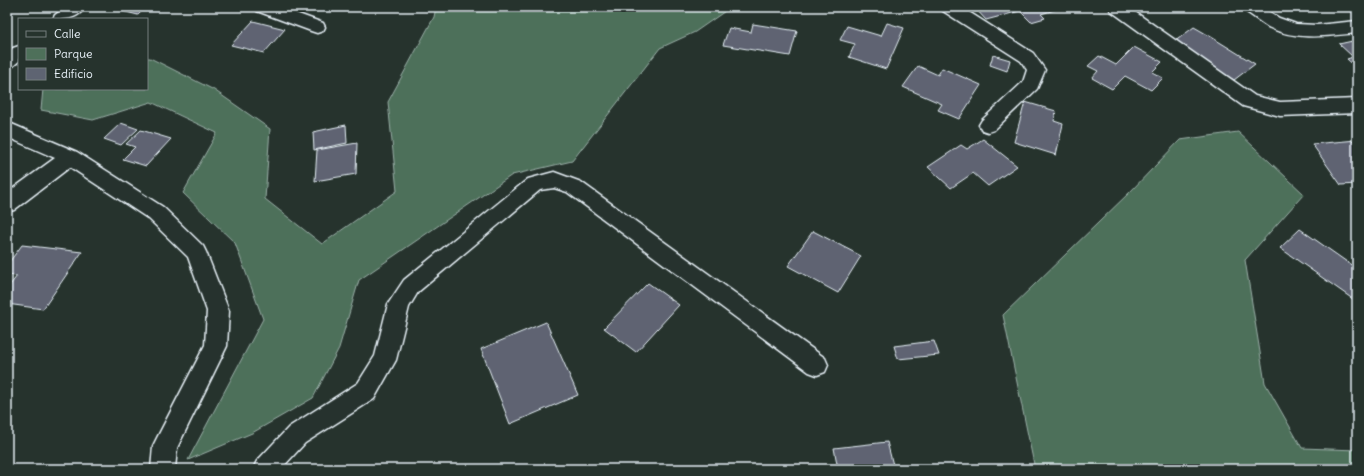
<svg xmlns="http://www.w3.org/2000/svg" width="1364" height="476" font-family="Delius,sans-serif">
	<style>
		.green { fill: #4e705a; stroke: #9bb0a9 }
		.building { fill: #5e6472; stroke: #e8f1f8 }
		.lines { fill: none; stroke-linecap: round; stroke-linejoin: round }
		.street-casing { stroke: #e8f1f8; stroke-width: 3 }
		.street { fill: #26332d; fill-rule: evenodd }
	</style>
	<rect width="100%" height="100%" fill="#26332d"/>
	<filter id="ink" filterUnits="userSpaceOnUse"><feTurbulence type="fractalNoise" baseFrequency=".025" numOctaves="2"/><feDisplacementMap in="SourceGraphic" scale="8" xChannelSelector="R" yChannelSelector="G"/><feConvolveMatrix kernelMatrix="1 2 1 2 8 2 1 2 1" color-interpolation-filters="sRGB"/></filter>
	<g filter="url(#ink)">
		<!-- green -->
		<g class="green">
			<path d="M436,7h295l-36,25 -35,16 -88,113 -60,14 -153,105 -20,68 -26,50 -61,35 -64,27 75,-141 -28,-76 -52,-50 34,-60 -66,-31 -58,18 -52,-10 2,-21h104v-31h3l64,32 56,39 -5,70 57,45 75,-53 -9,-89 46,-85z"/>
			<path d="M1238,132l66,62 -59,66 20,123 37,65 55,2v19h-322l-32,-154 127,-123 50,-52z"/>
		</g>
		<!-- building -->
		<g class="building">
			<path d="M112,7h34l-8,8 -28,-7z"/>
			<path d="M974,7h83l1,2 -17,5 4,4 -14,4 -11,-11 -34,9z"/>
			<path d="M253,21l32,8 -21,24 -33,-8z"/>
			<path d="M887,23l17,5 -18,41 -37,-12 6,-13 -15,-4 7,-14 34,10z"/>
			<path d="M753,24l44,7 -7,25 -67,-11 6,-17 22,4z"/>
			<path d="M1194,27l14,8 47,29 -21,16 -60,-38z"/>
			<path d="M1357,40v28l-10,-9 6,-2 -14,-13z"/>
			<path d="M1134,47l28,15 -10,10 11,6 -12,12 -26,-14 -13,13 -20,-11 6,-7 -10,-5 11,-10 17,9z"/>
			<path d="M993,55l17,5 -3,11 -17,-6z"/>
			<path d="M918,66l20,9 4,-7 39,17 -22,34 -21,-9 4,-6 -39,-17z"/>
			<path d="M1025,102l31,9 -2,10 9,3 -7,31 -42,-13z"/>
			<path d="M121,123l17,6 -17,16 -17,-6z"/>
			<path d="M346,125l1,18 -33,7 -1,-18z"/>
			<path d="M141,130l30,9 -25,27 -23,-7 12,-12 -9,-3z"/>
			<path d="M983,139l34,27 -29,20 -15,-13 -22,15 -23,-21 33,-22 6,4z"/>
			<path d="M1357,140v44l-16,1 -29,-41z"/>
			<path d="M357,143l-1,31 -41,7 2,-31z"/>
			<path d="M1300,229l57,40v33l-77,-54z"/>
			<path d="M813,231l48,25 -23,37 -50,-27z"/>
			<path d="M22,245l60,7 -39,57 -36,-5v-15l10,-13 -10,-1v-10z"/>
			<path d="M648,283l31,22 -43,47 -32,-24z"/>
			<path d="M546,322l32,73 -68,29 -29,-75z"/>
			<path d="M934,341l5,14 -41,4 -4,-13z"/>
			<path d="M887,442l7,27h-56l-4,-21z"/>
		</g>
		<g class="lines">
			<defs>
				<g id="street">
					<path d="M66,7h19c-8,13 -19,12 -32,12l2,-4z"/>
					<path d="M255,7h24l44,16 2,4 -2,4 -6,2 -6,-2 -54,-20z"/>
					<path d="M941,7h20l72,46 12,17 -8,19 -43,41 -6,2 -6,-2 -3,-5 3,-5 41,-38 4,-12 -6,-9 -78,-50z"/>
					<path d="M1109,7h19l127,89 25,6 77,-3v14l-77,3 -37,-10 -132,-95z"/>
					<path d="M1243,7h19l17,11 17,6 21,1 40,-4v12c-30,3 -61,8 -89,-6 -8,-5 -15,-11 -23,-16z"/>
					<path d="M19,46v15l-6,5 -6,2v-15l6,-5z"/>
					<path d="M7,122l70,30 86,55 40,39 3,6 23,59 -2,35 -50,102 -2,21h-24l2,-23 4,-8 48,-93 2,-34 -19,-54 -39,-38 -79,-52 -56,43 -7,2v-19l48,-35 -48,-21z"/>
					<path d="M554,172l27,10 244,176 3,7 -3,7 -8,3 -8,-3 -242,-180 -13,-4 -14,2 -122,102 -9,15 -13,53 -22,39 -69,44 -24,26h-28l4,-8 32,-34 69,-44 17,-27 13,-52 16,-24 124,-101z"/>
				</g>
			</defs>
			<!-- street casing -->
			<use href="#street" class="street-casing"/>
			<!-- street -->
			<use href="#street" class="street"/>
		</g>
	</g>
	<!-- margin -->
	<rect width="1364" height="476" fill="none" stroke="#26332d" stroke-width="24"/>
	<rect x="12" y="12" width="1340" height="452" fill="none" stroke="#e8f1f8" stroke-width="1.5" filter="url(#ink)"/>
	<!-- legend -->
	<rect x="18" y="18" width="130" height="72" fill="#26332d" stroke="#747f7e"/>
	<rect x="26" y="31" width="20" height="6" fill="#26332d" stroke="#747f7e"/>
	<text x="54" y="38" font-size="12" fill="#e8f1f8">Calle</text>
	<rect x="26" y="48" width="20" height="12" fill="#4e705a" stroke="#747f7e"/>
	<text x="54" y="58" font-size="12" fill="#e8f1f8">Parque</text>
	<rect x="26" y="68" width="20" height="12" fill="#5e6472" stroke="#747f7e"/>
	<text x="54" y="78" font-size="12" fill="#e8f1f8">Edificio</text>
</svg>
